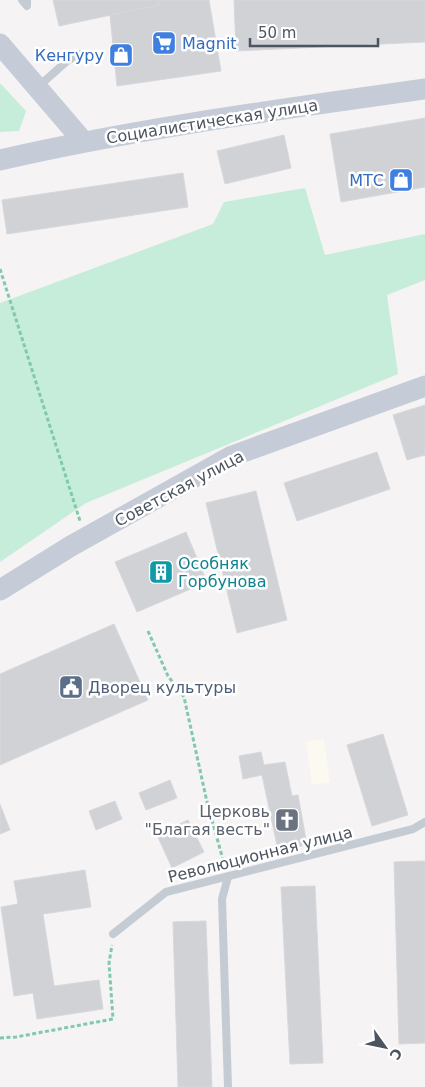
<svg xmlns="http://www.w3.org/2000/svg" width="425" height="1087" font-family="'DejaVu Sans',sans-serif">
	<style>
		.commercial { fill: #fcfaf0 }
		.green { fill: #c6edda }
		.building { fill: #d0d2d6; stroke: #d7d8dd }
		.lines { fill: none; stroke-linecap: round; stroke-linejoin: round }
		.path { stroke: #80c9ad; stroke-width: 3; stroke-dasharray: 4 2.5; stroke-linecap: butt }
		.service { stroke: #c5cbd3; stroke-width: 8 }
		.secondary { stroke: #c5ccd7; stroke-width: 21 }
		.labels { text-anchor: middle; stroke-width: 5; stroke-linejoin: round; paint-order: stroke }
		.shop-label { font-size: 16px; fill: #366cbe; stroke: #fff; text-anchor: end }
		.street-label { font-size: 16px; fill: #4c545f; stroke: #fff }
		.culture-label { font-size: 16px; fill: #0d838f; stroke: #fff; text-anchor: start }
		.service-label { font-size: 16px; fill: #4e5e75; stroke: #fff; text-anchor: start }
		.worship-label { font-size: 16px; fill: #5b616d; stroke: #fff; text-anchor: end }
	</style>
	<rect width="100%" height="100%" fill="#f5f3f3"/>
	<!-- commercial -->
	<path class="commercial" d="M324,739l6,43 -18,3 -6,-43z"/>
	<!-- green -->
	<g class="green">
		<path d="M0,83l26,28 -7,20 -19,1z"/>
		<path d="M305,188l20,67 100,-21v46l-38,15 11,79 -312,129 -86,59v-259l213,-79 11,-22z"/>
	</g>
	<!-- building -->
	<g class="building">
		<path d="M53,0h105l1,5 -100,21z"/>
		<path d="M158,0h51l12,71 -104,15 -7,-71 49,-10z"/>
		<path d="M234,0h191v42l-189,9z"/>
		<path d="M425,118v69l-84,15 -11,-68z"/>
		<path d="M284,135l7,33 -66,16 -8,-33z"/>
		<path d="M183,173l5,34 -181,27 -5,-34z"/>
		<path d="M425,405v50l-18,5 -14,-45z"/>
		<path d="M377,452l13,37 -93,32 -13,-38z"/>
		<path d="M256,491l31,129 -50,13 -31,-130z"/>
		<path d="M186,532l21,50 -70,30 -22,-50z"/>
		<path d="M114,624l34,76 -148,65v-91z"/>
		<path d="M383,734l25,81 -36,11 -25,-81z"/>
		<path d="M261,752l3,13 21,-3 7,34 6,-1 9,50 -29,5 -16,-75 -19,4 -4,-23z"/>
		<path d="M170,780l7,18 -31,12 -7,-17z"/>
		<path d="M115,801l7,18 -26,11 -7,-19z"/>
		<path d="M0,804l10,26 -10,4z"/>
		<path d="M188,820l16,32 -32,16 -15,-33z"/>
		<path d="M425,861v182l-26,1 -5,-182z"/>
		<path d="M85,870l6,37 -48,7 11,72 45,-6 4,29 -66,10 -4,-26 -19,3 -13,-89 17,-3 -4,-23z"/>
		<path d="M315,886l8,177 -33,1 -9,-177z"/>
		<path d="M206,921l6,166h-34l-5,-165z"/>
	</g>
	<g class="lines">
		<!-- path -->
		<g class="path">
			<path d="M0,269l80,252"/>
			<path d="M148,631l20,45 16,21 23,105 18,65"/>
			<path d="M0,1038l16,-1 97,-18 -4,-56 3,-18"/>
		</g>
		<!-- service -->
		<g class="service">
			<path d="M22,0l5,6v-6"/>
			<path d="M39,86l28,-25 13,-7"/>
			<path d="M228,877l-6,22 6,188"/>
			<path d="M113,934l53,-42 247,-63 12,-7"/>
		</g>
		<!-- secondary -->
		<g class="secondary">
			<path d="M0,44l83,97"/>
			<path d="M0,160c140,-32 283,-51 425,-71"/>
			<path d="M0,590l71,-44 161,-90 193,-70"/>
		</g>
	</g>
	<!-- icons -->
	<defs>
		<symbol id="supermarket-square" viewBox="-11 -11 22 22"><rect x="-9" y="-9" width="18" height="18" rx="4" fill="#3f7fe0" stroke="#fff"/><path d="M-6-5.5h2.5l.6 2H6L4.5 2H-2.5L-4.4-4H-6ZM-1.5 3.2a1.3 1.3 0 1 0 .1 0ZM3 3.2a1.3 1.3 0 1 0 .1 0Z" fill="#fff"/></symbol>
		<symbol id="shop-square" viewBox="-11 -11 22 22"><rect x="-9" y="-9" width="18" height="18" rx="4" fill="#3f7fe0" stroke="#fff"/><path d="M-5-2.5h2.3a2.7 3.5 0 0 1 5.4 0H5L5.5 6h-11ZM-1.5-2.5h3a1.5 2.3 0 0 0-3 0Z" fill="#fff"/></symbol>
		<symbol id="building-square" viewBox="-11 -11 22 22"><rect x="-9" y="-9" width="18" height="18" rx="4" fill="#0f9aa8" stroke="#fff"/><path d="M-4-6H4V6H1V3H-1V6H-4ZM-2.5-4.3h1.7v1.8h-1.7ZM.8-4.3h1.7v1.8H.8ZM-2.5-1h1.7V.8h-1.7ZM.8-1h1.7V.8H.8Z" fill="#fff"/></symbol>
		<symbol id="civic-square" viewBox="-11 -11 22 22"><rect x="-9" y="-9" width="18" height="18" rx="4" fill="#5c6f8a" stroke="#fff"/><path d="M-.6-6.5H3V-4.5H.6V-3L4-1V1h2V6H-6V1h2V-1L-.6-3ZM-1.2 2.5V6h2.4V2.5Z" fill="#fff"/></symbol>
		<symbol id="church-square" viewBox="-11 -11 22 22"><rect x="-9" y="-9" width="18" height="18" rx="4" fill="#6b7280" stroke="#fff"/><path d="M-1.2-6h2.4v3.5h3.3v2.4h-3.3V6h-2.4V-.1h-3.3v-2.4h3.3Z" fill="#fff"/></symbol>
	</defs>
	<g fill-rule="evenodd">
		<use href="#supermarket-square" x="150" y="29" width="28" height="28"/>
		<use href="#shop-square" x="107" y="41" width="28" height="28"/>
		<use href="#shop-square" x="387" y="166" width="28" height="28"/>
		<use href="#building-square" x="147" y="558" width="28" height="28"/>
		<use href="#civic-square" x="57" y="673" width="28" height="28"/>
		<use href="#church-square" x="273" y="806" width="28" height="28"/>
	</g>
	<g class="labels">
		<!-- shop labels -->
		<g class="shop-label">
			<text x="182" y="49" text-anchor="start">Magnit</text>
			<text x="104" y="61">Кенгуру</text>
			<text x="384" y="186">МТС</text>
		</g>
		<!-- street labels -->
		<g class="street-label">
			<text transform="translate(212 121) rotate(-9)" y="6">Социалистическая улица</text>
			<text transform="translate(179 488) rotate(-28)" y="6">Советская улица</text>
			<text transform="translate(260 854) rotate(-14)" y="6">Революционная улица</text>
		</g>
		<!-- culture labels -->
		<g class="culture-label">
			<text x="178" y="569">Особняк<tspan x="178" dy="18">Горбунова</tspan></text>
		</g>
		<!-- service labels -->
		<g class="service-label">
			<text x="88" y="693">Дворец культуры</text>
		</g>
		<!-- worship labels -->
		<g class="worship-label">
			<text x="270" y="817">Церковь<tspan x="270" dy="18">"Благая весть"</tspan></text>
		</g>
	</g>
	<!-- north arrow -->
	<g transform="translate(385 1047) rotate(123)" stroke="#ffffff" stroke-width="4" paint-order="stroke">
	<path d="M0-4L9 19L0 12L-9 19Z" fill="#4c545f"/>
	<text y="-8" font-size="14" font-weight="bold" text-anchor="middle" fill="#4c545f">С</text>
	</g>
	<!-- scale -->
	<path d="M250 38v8h128v-8" fill="none" stroke="#4c545f" stroke-width="2.5"/>
	<text x="258" y="38" font-size="15" fill="#4c545f" stroke="#ffffff" stroke-width="4" paint-order="stroke">50 m</text>
</svg>
